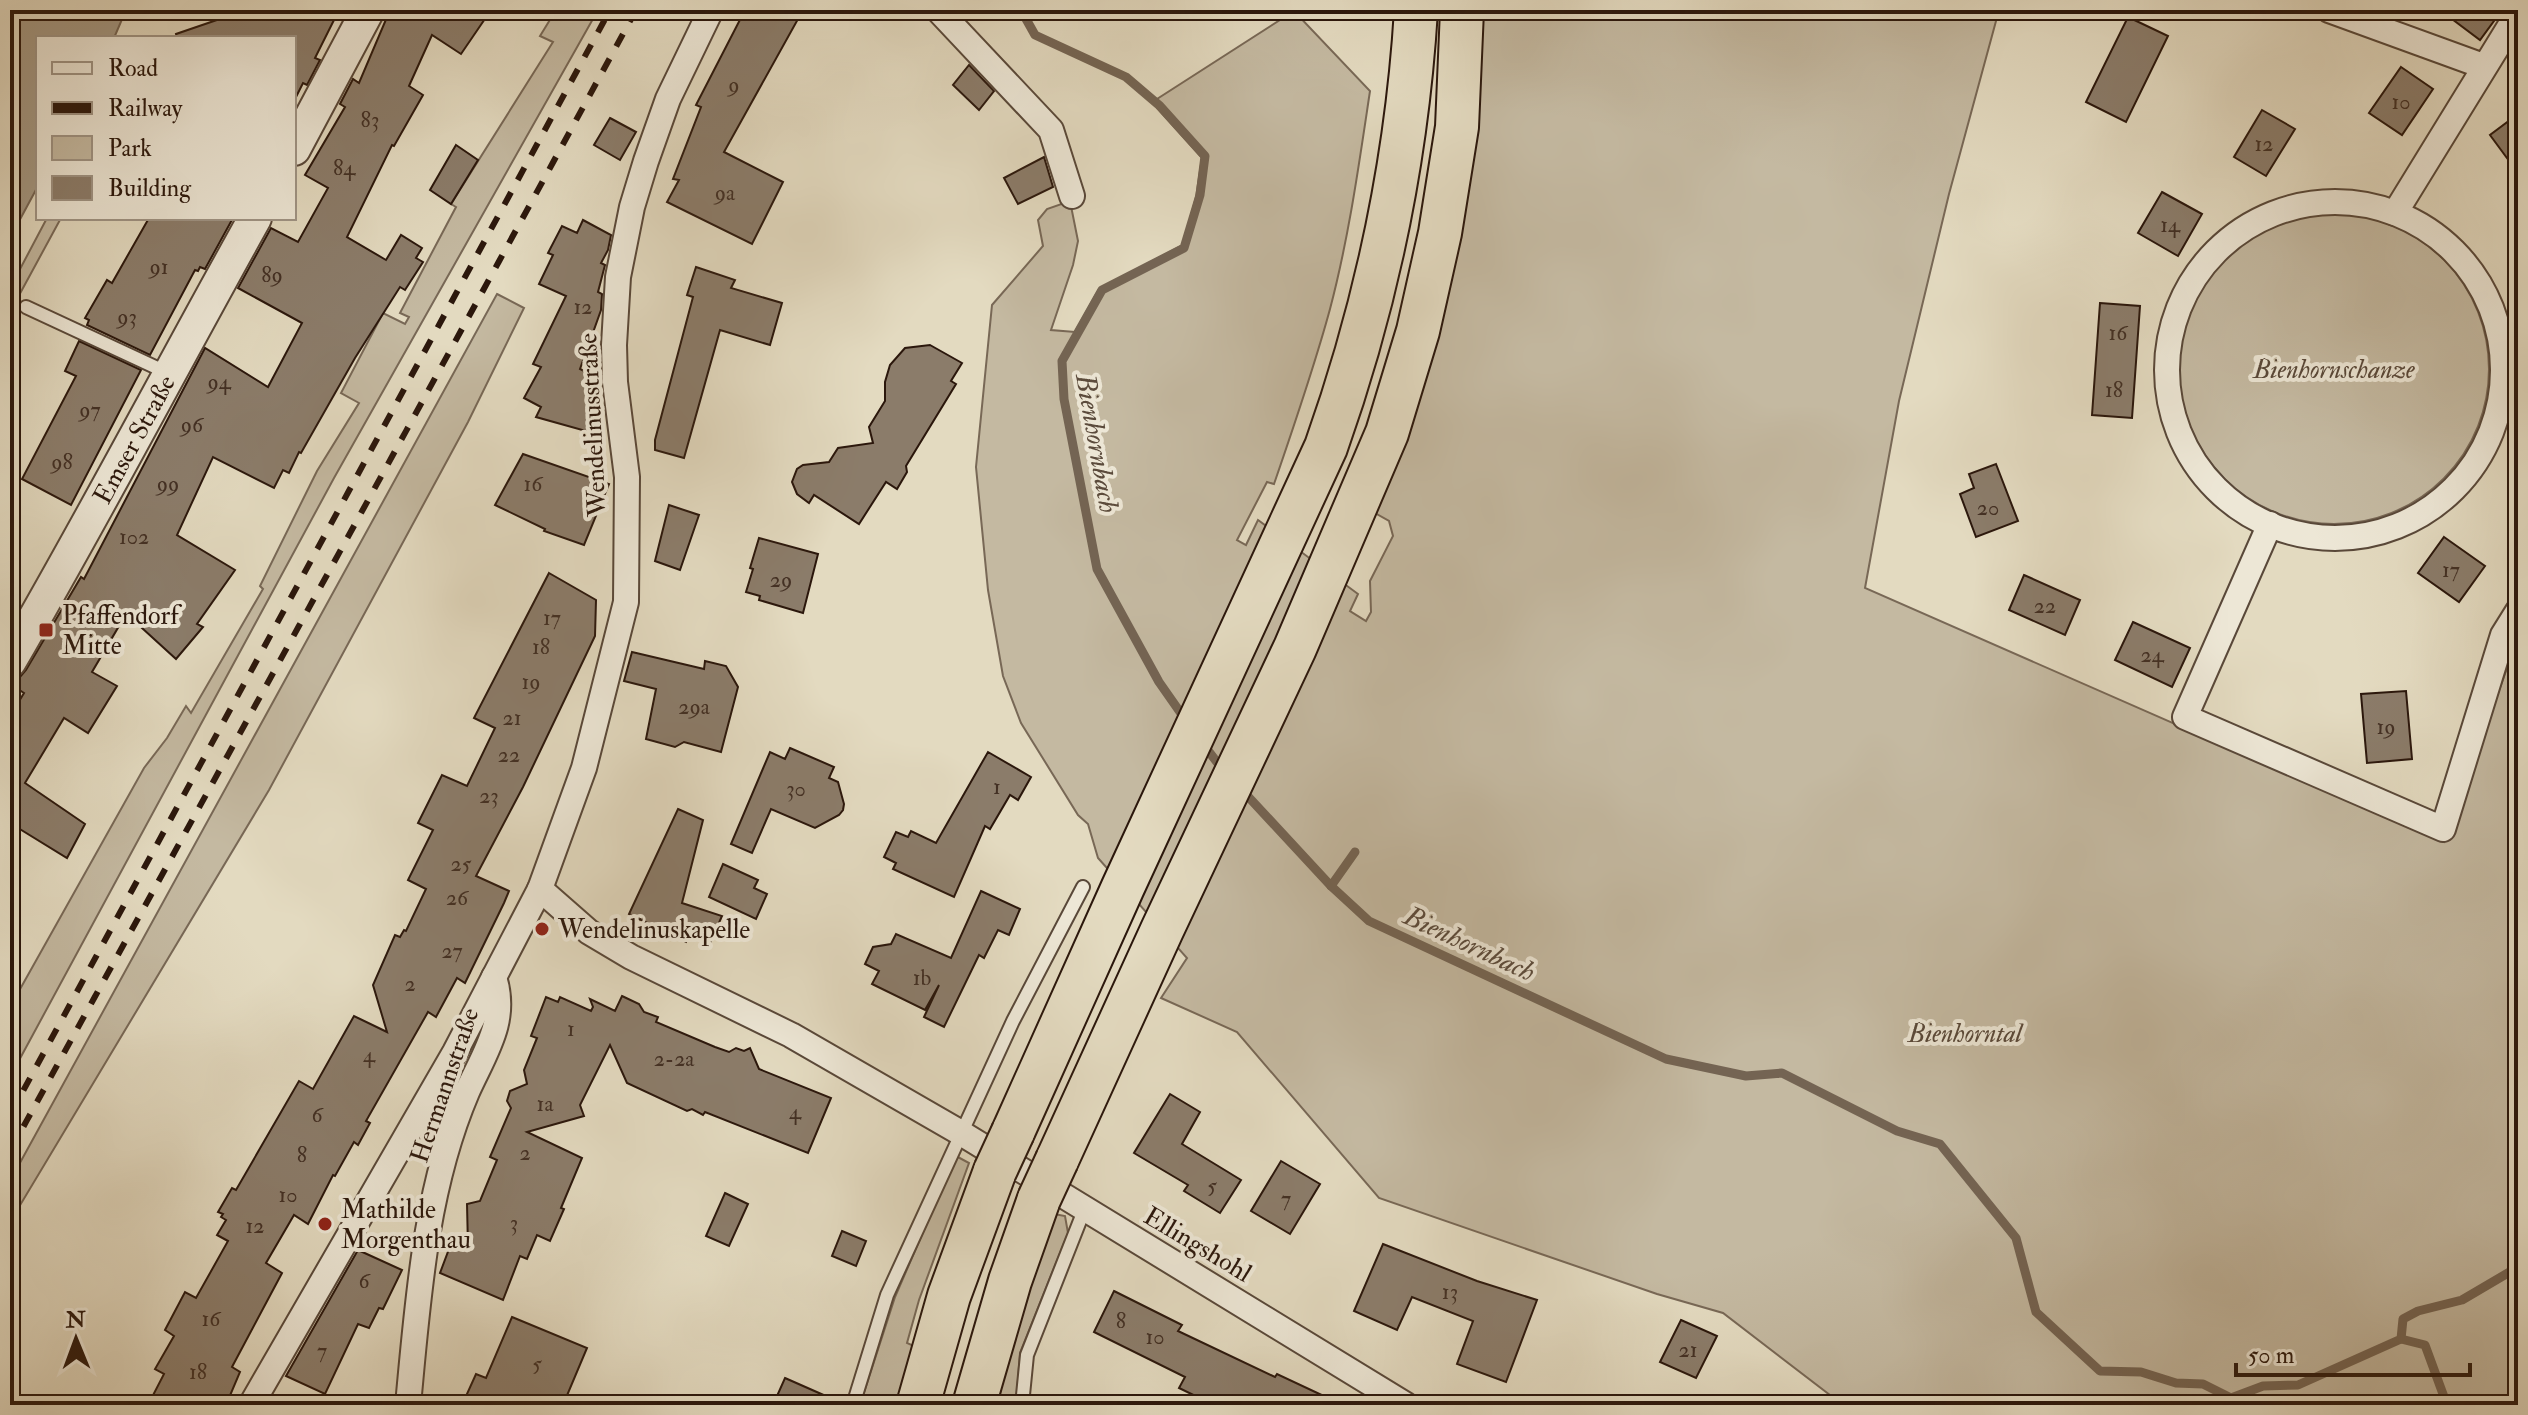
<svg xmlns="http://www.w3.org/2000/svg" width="2528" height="1415" font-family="'IM FELL Double Pica',serif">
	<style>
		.green { fill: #c4b9a1; stroke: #786856; stroke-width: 2 }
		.water { fill: #a49883; stroke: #746453; stroke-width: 2 }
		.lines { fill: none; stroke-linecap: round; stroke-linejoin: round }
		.stream { stroke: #746453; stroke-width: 9 }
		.building { fill: #8b7c6a; stroke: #2b170c; stroke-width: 2 }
		.service-casing { stroke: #594839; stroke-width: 16 }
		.minor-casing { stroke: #594839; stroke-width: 28 }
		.tertiary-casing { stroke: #594839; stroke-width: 36 }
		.trunk-casing { stroke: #2b170c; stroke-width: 46 }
		.service { stroke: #ede7d6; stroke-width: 12 }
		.minor { stroke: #ede7d6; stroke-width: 24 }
		.tertiary { stroke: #ede7d6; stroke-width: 32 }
		.trunk { stroke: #e3dac0; stroke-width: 42 }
		.rail { stroke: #2b170c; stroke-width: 6; stroke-dasharray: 14 14; stroke-linecap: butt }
		.trunk-bridge-casing { stroke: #2b170c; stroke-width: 46; stroke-linecap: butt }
		.trunk-bridge { stroke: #e3dac0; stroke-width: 42 }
		.poi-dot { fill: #8f2418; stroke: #ede7d6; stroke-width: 3 }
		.labels { text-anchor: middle; stroke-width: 8; stroke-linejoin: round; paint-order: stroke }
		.number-label { font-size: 22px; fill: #433024 }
		.park-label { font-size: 26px; font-style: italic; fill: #594839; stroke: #ede7d6 }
		.street-label { font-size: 26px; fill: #2b170c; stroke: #ede7d6 }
		.poi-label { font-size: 26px; fill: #2b170c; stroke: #ede7d6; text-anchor: start }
		.water-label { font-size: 28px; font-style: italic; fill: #5b4b3c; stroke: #ede7d6 }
	</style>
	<rect width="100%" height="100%" fill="#e3dac0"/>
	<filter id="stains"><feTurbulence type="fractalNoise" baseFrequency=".0025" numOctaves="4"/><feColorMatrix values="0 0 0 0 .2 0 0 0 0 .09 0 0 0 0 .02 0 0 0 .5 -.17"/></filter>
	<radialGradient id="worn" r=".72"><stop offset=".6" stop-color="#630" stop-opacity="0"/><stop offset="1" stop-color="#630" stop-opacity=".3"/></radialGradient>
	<!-- green -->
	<g class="green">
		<path d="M556,10h42l-264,468 -324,599v-70l134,-239 23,-30 19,-32 5,7 72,-124 -3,-3 57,-115 42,-68 -18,-10 42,-80 22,11 4,-7 -9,-4 56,-106 -5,-3 102,-162 -13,-6z"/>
		<path d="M1481,10h518l-50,184 -50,207 -34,187 579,254 74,-204v767h-675l-120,-92 -66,-19 -278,-96 -142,-166 -76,-34 26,-40 -89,-100 -10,-34 -10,-9 -57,-92 -18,-47 -15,-86 -12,-123 16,-162 51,-59 -5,-26 9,-11 23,-8 8,40 -5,24 -22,65 24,2 24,-43 84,-44 13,-48 6,-39 -45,-50v-9l137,-88 76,80c-11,73 -21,146 -40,218 -16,59 -36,117 -56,175l-7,-2 -30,58 9,5 12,-25 100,74 -8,17 16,10 5,-9 -1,-31 23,-45 -4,-15 -14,-8z"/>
		<circle cx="2334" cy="369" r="155"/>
		<path d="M47,218h14l-51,94v-24z"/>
		<path d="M497,294l27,14 -56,114 -199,368 -259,432v-41z"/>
		<path d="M956,1156l13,7 -50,137 -12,43 9,4 -16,58h-40l35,-108z"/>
		<path d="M1054,1214l11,2 3,17 -48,120 -4,52h-18l10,-54z"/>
	</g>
	<!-- water -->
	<path class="water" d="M10,10h116l-12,28h-76v148l-28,52z"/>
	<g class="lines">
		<!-- stream -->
		<g class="stream">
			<path d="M1021,10l14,25 91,42 34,29 45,50 -5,39 -16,53 -82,42 -40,71 2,38 33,170 62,113 28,40"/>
			<path d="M1203,744l20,26"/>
			<path d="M1242,790l89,96 38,35 297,138 80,17 36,-3 115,58 43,13 76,94 20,74 64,59 41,1 35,11 27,1 28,14 32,-12 35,-1 103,-46 2,-20 15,-8 44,-11 56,-33"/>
			<path d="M1331,886l24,-34"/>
			<path d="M2401,1339l24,6 22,60"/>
		</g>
	</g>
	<!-- building -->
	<g class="building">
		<path d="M246,10h93l-24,48 5,2 -13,25 -4,-2 -9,18v-63h-117l-1,-4z"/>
		<path d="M390,10h101l-30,44 -29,-19 -23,51 14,9 -29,51 -2,-1 -45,92 39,23 15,-25 21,13 -6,10 7,4 -18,28 -5,-3 -45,71 -54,95 -2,-1 -10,21 -6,-3 -9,18 -61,-31 -36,78 58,35 -38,54 6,3 -27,32 -45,-41 -4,6 -5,-3 -30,51 25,14 -29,47 -24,-15 -39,65 60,41 -18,34 -57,-35v-107l14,-23 -14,-9v-4l9,-2 7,-8 55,-93 3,2 121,-231 63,39 34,-64 -64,-35 33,-60 27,14 30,-54 -23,-13 40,-68 -5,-3 13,-25 6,4z"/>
		<path d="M745,10h58l-79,142 59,30 -31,62 -85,-42 12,-22 -6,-1 28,-72 -5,-2z"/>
		<path d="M2440,10h62l-22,30z"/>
		<path d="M2128,17l40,19 -42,86 -40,-20z"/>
		<path d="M969,65l25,26 -15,19 -26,-25z"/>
		<path d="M2401,67l32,22 -31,46 -33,-22z"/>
		<path d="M2262,110l33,19 -29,47 -32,-19z"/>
		<path d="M2518,114v59l-28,-38z"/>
		<path d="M610,118l26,14 -16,28 -26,-15z"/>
		<path d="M456,145l22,15 -27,44 -21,-14z"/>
		<path d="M1044,157l9,30 -35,17 -14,-26z"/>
		<path d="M2162,192l40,22 -24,42 -40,-23z"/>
		<path d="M149,218h84l-28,51 -5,-2 -2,4 -3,-1 -45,85 -63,-30 2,-5 -4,-2 22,-38 5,3z"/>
		<path d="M583,220l28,15 -3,15 -7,13 4,2 -7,27 4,2 -1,16 -21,59 18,9 2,57 -64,-18 5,-10 -17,-9 17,-31 -8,-3 33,-68 -27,-12 14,-29 -5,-2 14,-27 15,7z"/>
		<path d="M696,267l39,13 -4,8 51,15 -12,42 -50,-15 -36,128 -29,-8v-10l38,-143 -6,-2z"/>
		<path d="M2100,303l40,3 -8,112 -40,-3z"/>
		<path d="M79,341l62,29 -70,135 -49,-26 54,-103 -11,-5z"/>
		<path d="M930,345l32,18 -11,18 5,3 -50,82 1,6 -10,17 -11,-7 -27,42 -45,-29 -5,8 -12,-9 -5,-12 5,-13 6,-4 26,-3 9,-14 35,-5 -4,-16 16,-26v-19l5,-17 15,-17z"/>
		<path d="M523,454l86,30 -25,61 -40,-14 1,-2 -50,-24z"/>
		<path d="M1996,464l22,57 -42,16 -16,-43 14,-6 -5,-14z"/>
		<path d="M669,505l30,10 -19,55 -25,-9z"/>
		<path d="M2444,537l41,29 -26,36 -41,-29z"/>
		<path d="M759,538l59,16 -15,59 -44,-13 1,-4 -14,-4 7,-23 -3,-1z"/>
		<path d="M549,573l47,27 -1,36 -72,151 -47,89 33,15 -5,12 -39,80 -8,-5 -21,39 -8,-5 -62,109 4,2 -12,22 -4,-3 -19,34 -2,-1 -25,49 -14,-9 -28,48 16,10 -50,94 8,5 -14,33h-78l16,-31 -9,-5 19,-33 -9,-6 20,-38 11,6 32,-57 -11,-6 9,-15 -5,-3 2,-3 -5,-2 14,-24 4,2 63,-109 14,8 41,-73 33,16 -14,-47 22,-50 5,2 4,-7 2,1 20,-42 -18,-9 25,-50 -15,-7 24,-48 25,11 28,-58 -21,-10z"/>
		<path d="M2024,575l56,25 -15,35 -56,-25z"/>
		<path d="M2133,622l57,26 -18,39 -57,-27z"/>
		<path d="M632,652l72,17 1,-8 21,5 12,21 -17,65 -37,-10 -9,5 -29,-8 10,-50 -32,-8z"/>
		<path d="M2406,691l6,68 -45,4 -6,-69z"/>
		<path d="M790,748l44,19 -5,11 9,4 6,22 -1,6 -4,5 -24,13 -44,-19 -19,44 -21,-9 39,-92 15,7z"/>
		<path d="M988,752l43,25 -13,23 -8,-5 -20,34 -5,-3 -31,71 -61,-28 3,-6 -12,-6 12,-25 12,5 3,-6 25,12z"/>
		<path d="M678,809l25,11 -21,83 40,13 -12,27 -20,-9 -4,8 -57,-28z"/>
		<path d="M723,864l35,16 -4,8 13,6 -11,25 -47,-22z"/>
		<path d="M981,891l39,18 -11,26 -11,-5 -14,28 -5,-3 -35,72 -20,-10 15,-32 -14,25 -53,-26 7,-13 -14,-7 8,-17 18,-3 5,-10 55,24z"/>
		<path d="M622,996l17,8 5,8 14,5 -2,5 59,25 14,5 7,-4 8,3 6,-3 9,21 72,29 -23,55 -103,-41 -2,3 -11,-6 -5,2 -60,-28 -17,-38 -30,60 4,11 -57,16 55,26 -21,50 3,1 -14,32 -13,-6 -10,24 -7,-3 -17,44 -63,-27 12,-32 16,6 -1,-43 13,-3 17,-41 -7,-3 21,-49 -4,-7 3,-10 17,-7 -3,-14 13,-32 -6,-2 15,-39 12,5 2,-5 31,14 2,-4 -3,-8 25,12z"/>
		<path d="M1170,1094l30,18 -18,32 59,36 -21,33 -36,-22 4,-6 -54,-32z"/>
		<path d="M1281,1161l39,23 -30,50 -39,-23z"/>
		<path d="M725,1193l23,11 -19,42 -23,-10z"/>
		<path d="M842,1231l24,10 -10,25 -24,-10z"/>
		<path d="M1383,1244l94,37 60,19 -31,82 -49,-18 16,-43 -61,-24 -15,33 -43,-19z"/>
		<path d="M358,1250l44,20 -19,39 -4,-1 -10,20 -11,-4 -33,70 -39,-18z"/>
		<path d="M1114,1291l68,34 -4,6 97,46 2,-3 66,31h-129l-35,-17 6,-11 -91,-45z"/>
		<path d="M512,1317l75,31 -24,57h-101l14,-31 10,4z"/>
		<path d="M1681,1320l36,16 -21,42 -36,-16z"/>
		<path d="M785,1378l59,26v1h-71z"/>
	</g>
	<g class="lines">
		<defs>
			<g id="service">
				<path d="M26,307l142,66"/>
				<path d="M853,1405l34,-110 126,-274 70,-134"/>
				<path d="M1022,1405l5,-50 58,-147"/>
			</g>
			<g id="minor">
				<path d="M938,10l113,120 21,66"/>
				<path d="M2329,10l154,56"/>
				<circle cx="2335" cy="370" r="168"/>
				<path d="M2395,213l123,-200"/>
				<path d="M2270,524l-85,193 258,112 60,-194 15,-24"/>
				<path d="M540,889l49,43 42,25 160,78 170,98 445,272"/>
				<path d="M251,1405l204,-353 85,-163 44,-121 42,-166 1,-125 -12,-95 -1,-37 4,-68 14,-70 14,-46 22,-62 43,-89"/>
				<path d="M408,1405c10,-105 17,-215 59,-313 18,-40 41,-71 27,-115"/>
			</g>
			<g id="tertiary">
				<path d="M294,149l74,-139"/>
				<path id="s1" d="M10,661c85,-146 163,-296 245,-443"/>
			</g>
			<g id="trunk">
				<path d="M1013,1132l110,-245 203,-440c50,-141 81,-287 90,-437"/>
				<path d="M1057,1160l105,-230 133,-282 92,-215 31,-102 22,-98 17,-106 5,-117"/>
				<path d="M918,1405l31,-109 46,-125"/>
				<path d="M974,1405l36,-124 29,-82"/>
			</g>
		</defs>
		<!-- service casing -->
		<use href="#service" class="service-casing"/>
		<!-- minor casing -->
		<use href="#minor" class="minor-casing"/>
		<!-- tertiary casing -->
		<use href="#tertiary" class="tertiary-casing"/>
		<!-- trunk casing -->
		<use href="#trunk" class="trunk-casing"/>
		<!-- service -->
		<use href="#service" class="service"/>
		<!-- minor -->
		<use href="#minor" class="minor"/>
		<!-- tertiary -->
		<use href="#tertiary" class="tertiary"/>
		<!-- trunk -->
		<use href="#trunk" class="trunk"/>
		<!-- rail -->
		<g class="rail">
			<path d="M10,1115l600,-1105"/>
			<path d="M10,1151c209,-380 419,-760 626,-1141"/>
		</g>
		<defs>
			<g id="trunk-bridge">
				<path d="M995,1171l18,-39"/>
				<path d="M1039,1199l18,-39"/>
			</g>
		</defs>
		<!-- trunk-bridge casing -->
		<use href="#trunk-bridge" class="trunk-bridge-casing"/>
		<!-- trunk-bridge -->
		<use href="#trunk-bridge" class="trunk-bridge"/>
	</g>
	<!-- markers -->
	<g class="poi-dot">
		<rect x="38" y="622" width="16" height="16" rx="4"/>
		<circle cx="542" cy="929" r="8"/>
		<circle cx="325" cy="1224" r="8"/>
	</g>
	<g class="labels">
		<!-- number labels -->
		<g class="number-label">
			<text x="734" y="92">9</text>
			<text x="2401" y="109">10</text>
			<text x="370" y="127">83</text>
			<text x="2264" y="151">12</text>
			<text x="344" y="175">84</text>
			<text x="725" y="200">9a</text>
			<text x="2170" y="232">14</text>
			<text x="159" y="274">91</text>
			<text x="272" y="282">89</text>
			<text x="583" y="314">12</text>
			<text x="127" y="324">93</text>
			<text x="2118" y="340">16</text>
			<text x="219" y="389">94</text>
			<text x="2114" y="397">18</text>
			<text x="90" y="417">97</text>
			<text x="192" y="432">96</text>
			<text x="62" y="469">98</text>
			<text x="168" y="491">99</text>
			<text x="533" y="491">16</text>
			<text x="1988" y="515">20</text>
			<text x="134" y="544">102</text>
			<text x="2451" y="577">17</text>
			<text x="781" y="587">29</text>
			<text x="2045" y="613">22</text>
			<text x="552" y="625">17</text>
			<text x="541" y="654">18</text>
			<text x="2152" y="662">24</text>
			<text x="531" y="689">19</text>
			<text x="694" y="714">29a</text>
			<text x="512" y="725">21</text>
			<text x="2386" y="734">19</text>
			<text x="509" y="762">22</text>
			<text x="997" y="794">1</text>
			<text x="796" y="796">30</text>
			<text x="489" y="803">23</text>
			<text x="461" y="871">25</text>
			<text x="457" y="905">26</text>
			<text x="452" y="958">27</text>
			<text x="922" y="985">1b</text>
			<text x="410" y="991">2</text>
			<text x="571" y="1036">1</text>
			<text x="369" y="1062">4</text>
			<text x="674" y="1066">2-2a</text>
			<text x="545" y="1111">1a</text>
			<text x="795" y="1119">4</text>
			<text x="317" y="1122">6</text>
			<text x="525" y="1160">2</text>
			<text x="302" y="1162">8</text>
			<text x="1212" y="1193">5</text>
			<text x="288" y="1202">10</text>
			<text x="1286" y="1206">7</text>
			<text x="514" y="1230">3</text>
			<text x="255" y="1233">12</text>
			<text x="364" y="1288">6</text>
			<text x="1450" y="1299">13</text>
			<text x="211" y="1326">16</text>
			<text x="1121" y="1328">8</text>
			<text x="1155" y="1344">10</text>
			<text x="1688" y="1357">21</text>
			<text x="322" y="1358">7</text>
			<text x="537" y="1371">5</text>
			<text x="198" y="1379">18</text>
		</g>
		<!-- park labels -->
		<g class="park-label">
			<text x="2334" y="378">Bienhornschanze</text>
			<text x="1965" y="1042">Bienhorntal</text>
		</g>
		<!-- street labels -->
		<g class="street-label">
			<text transform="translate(592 425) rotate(-93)" y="9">Wendelinusstraße</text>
			<text dy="9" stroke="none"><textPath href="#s1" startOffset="254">Emser Straße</textPath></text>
			<text transform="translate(444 1085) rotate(-71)" y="9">Hermannstraße</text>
			<text transform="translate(1198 1244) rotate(31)" y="9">Ellingshohl</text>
		</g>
		<!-- poi labels -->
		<g class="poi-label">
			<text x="62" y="624">Pfaffendorf<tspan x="62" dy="30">Mitte</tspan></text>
			<text x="558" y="938">Wendelinuskapelle</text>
			<text x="341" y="1218">Mathilde<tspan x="341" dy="30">Morgenthau</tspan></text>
		</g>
		<!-- water labels -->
		<g class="water-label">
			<text transform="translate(1098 443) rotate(80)" y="10">Bienhornbach</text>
			<text transform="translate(1470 943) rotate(25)" y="10">Bienhornbach</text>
		</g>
	</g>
	<!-- margin -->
	<rect width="2528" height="1415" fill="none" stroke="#e3dac0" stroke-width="40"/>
	<rect x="12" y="12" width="2504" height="1391" fill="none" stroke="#2b170c" stroke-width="4"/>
	<rect x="20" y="20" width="2488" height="1375" fill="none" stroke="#2b170c" stroke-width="2"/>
	<!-- legend -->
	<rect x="36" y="36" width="260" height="184" fill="#ede7d6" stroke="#9f9485" stroke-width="2"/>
	<rect x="52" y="62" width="40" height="12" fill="#ede7d6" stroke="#9f9485" stroke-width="2"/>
	<text x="108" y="76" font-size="24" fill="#2b170c">Road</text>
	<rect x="52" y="102" width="40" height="12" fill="#2b170c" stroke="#9f9485" stroke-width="2"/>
	<text x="108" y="116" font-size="24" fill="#2b170c">Railway</text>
	<rect x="52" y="136" width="40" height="24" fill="#c4b9a1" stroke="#9f9485" stroke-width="2"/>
	<text x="108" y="156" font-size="24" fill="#2b170c">Park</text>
	<rect x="52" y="176" width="40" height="24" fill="#8b7c6a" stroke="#9f9485" stroke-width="2"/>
	<text x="108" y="196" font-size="24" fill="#2b170c">Building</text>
	<!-- north arrow -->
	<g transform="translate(76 1339) rotate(359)" stroke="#ede7d6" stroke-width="6" paint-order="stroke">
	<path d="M0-6L14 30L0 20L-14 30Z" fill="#2b170c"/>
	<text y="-12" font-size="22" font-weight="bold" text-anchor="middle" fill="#2b170c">N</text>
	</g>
	<!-- scale -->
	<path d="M2236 1363v12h234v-12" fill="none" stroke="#2b170c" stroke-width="4"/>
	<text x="2248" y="1363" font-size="24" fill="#2b170c" stroke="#ede7d6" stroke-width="6" paint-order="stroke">50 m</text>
	<rect width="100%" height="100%" filter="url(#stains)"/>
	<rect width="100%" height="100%" fill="url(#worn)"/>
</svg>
